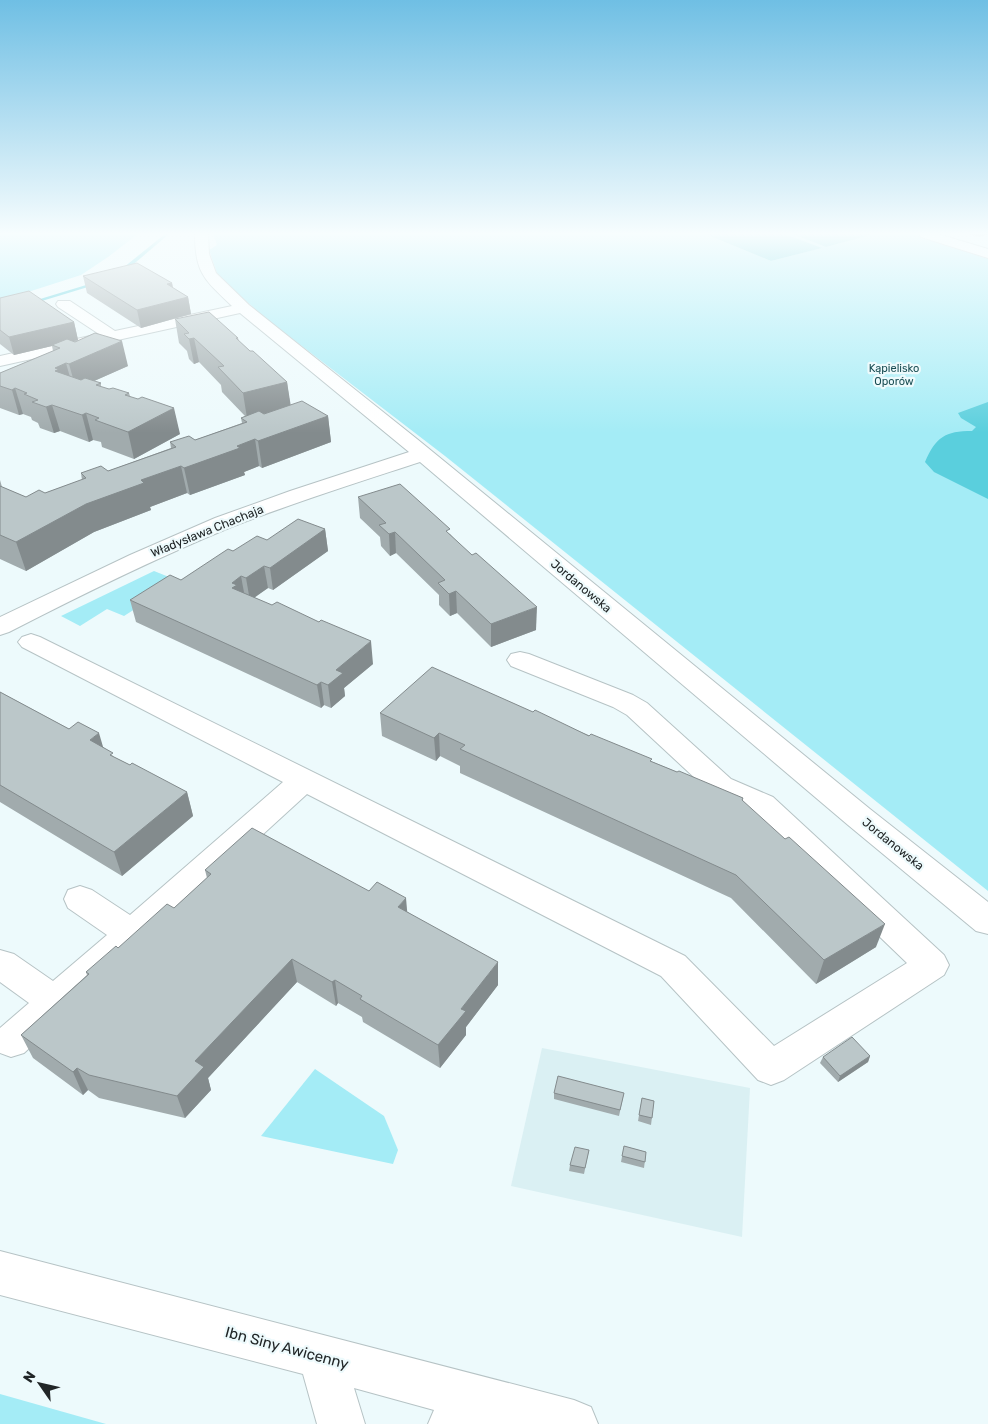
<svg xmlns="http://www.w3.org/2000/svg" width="988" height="1424" font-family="Rubik,sans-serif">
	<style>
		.built { fill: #daf0f3 }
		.green { fill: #a4ecf6 }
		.water { fill: #5acfdd }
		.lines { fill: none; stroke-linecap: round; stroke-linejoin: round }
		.stream { fill: #5acfdd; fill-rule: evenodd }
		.minor-casing { stroke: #b6c3c5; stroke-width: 2 }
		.minor { fill: #fff; fill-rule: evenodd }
		.wall { fill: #a1abad }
		.shaded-wall { fill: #838b8d }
		.building { fill: #bbc7c9; stroke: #838b8d }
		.labels { text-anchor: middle; stroke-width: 4.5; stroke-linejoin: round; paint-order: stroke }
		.far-park-label { font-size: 11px; fill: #1a4e54; stroke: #edfafc }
		.street-label { font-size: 12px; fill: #212627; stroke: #edfafc }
		.near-street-label { font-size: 15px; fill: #212627; stroke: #edfafc }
	</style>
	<rect width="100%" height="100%" fill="#edfafc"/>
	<!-- built -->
	<path class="built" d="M542,1048l208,40 -8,149 -231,-51z"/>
	<!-- green -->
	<g class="green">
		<path d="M0,234h138l-30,23 -27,18 -81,26z"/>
		<path d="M213,234h492l66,27 50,-13 -36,-14h7l34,13 46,-13h41l75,25v632l-543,-435 -181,-139 -46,-41 -9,-26 8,-5z"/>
		<path d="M154,571l30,12 -21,8 -39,25 -17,-7 -27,17 -19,-10z"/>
		<path d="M315,1069l69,47 14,34 -5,14 -132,-28z"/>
		<path d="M0,1394l106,30h-106z"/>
	</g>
	<!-- water -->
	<g class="water">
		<path d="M705,234h80l37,14 -51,13z"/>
		<path d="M792,234h82l-48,13z"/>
		<path d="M988,402v97l-54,-27 -9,-10c11,-25 20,-31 47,-31l4,-4 -15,-9 -3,-5z"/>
	</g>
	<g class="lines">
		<!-- stream -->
		<g class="stream">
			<path d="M165,234h4l-47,40h-4v-2z"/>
			<path d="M96,282l5,1 -69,21 -5,-1z"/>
		</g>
		<defs>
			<g id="minor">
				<path d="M195,234h13l1,20 7,19 33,32 168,134 453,370 118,93v32l-12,-3 -128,-106 -428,-363c-64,21 -128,41 -191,66 -75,31 -148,67 -220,104l-9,3v-18l130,-62 85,-37 75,-27 119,-39 -169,-139 -240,53v-10l99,-22 -41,-27 -2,-3 2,-3h12l45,30 117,-25c-27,-26 -37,-32 -37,-72z"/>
				<path d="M919,234h19l50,15v9l-67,-21z"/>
				<path d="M31,634l9,3 645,319 89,90 133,-83 -156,-150 -40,-20 -84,-78 -14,-8 -102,-41 -4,-6 4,-6 9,-2 9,2 104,41 14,8 84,76 42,18 171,158 5,10 -5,10 -160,105 -13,5 -13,-5 -97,-104 -354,-182 -283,259 -13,4 -11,-4v-25l29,-25 -29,-21v-32l14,4 39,27 54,-46 -39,-27 -4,-9 4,-9 12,-4 12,4 38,25 153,-133 -261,-135 -4,-5 4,-5z"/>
				<path d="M0,1251l574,149 17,7 7,17h-170l6,-14 -80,-22 11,36h-48l-14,-50 -303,-79z"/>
			</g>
		</defs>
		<!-- minor casing -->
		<use href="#minor" class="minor-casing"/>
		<!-- minor -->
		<use href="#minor" class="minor"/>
	</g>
	<!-- wall -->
	<g class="wall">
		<path d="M968,234h20l-9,3z"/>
		<path d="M83,276l89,7 1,5 15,9 3,17 -50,14 -54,-35z"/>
		<path d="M0,298l74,24 4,18 50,26 -34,15 7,2v4l8,2 20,4 1,3 50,38 -46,25 -32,-12 -1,-5 -8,-2 -4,2 -29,-11 -6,2 -14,-5 -2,-5 -6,-3 -1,-3 -8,-3 -4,1 -19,-7v-35l53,-22 -1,-5 -38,9 -14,-11z"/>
		<path d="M175,319l63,19 1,3 11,10 37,31 3,23 38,11 3,26 -69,26 -3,-2 -15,6 1,3 -55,20 -3,-2 -37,14 1,3 -57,22 -68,39 -26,-12v-79l2,7 24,10 19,-4 37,-13 -1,-7 27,-2 63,-23 -1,-6 25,-2 47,-17 -1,-5 4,-2 -23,-24 -1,-7 -22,-23 -5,2 -5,-5 -2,-8 -8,-8z"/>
		<path d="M358,497l92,37 86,96 -45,17 -34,-34 -7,3 -11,-11v-10l-43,-42 -6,3 -9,-10 -1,-9 -20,-19z"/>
		<path d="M325,529l3,22 -55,39 -5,-2 -14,9 119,67 -29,24 1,8 -14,12 -7,-3 -3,3 -185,-86 -6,-22 51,-20 52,-29z"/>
		<path d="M0,692l103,55 11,10 16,8 57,27 6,24 -71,60 -122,-74z"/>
		<path d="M533,712l144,60 66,26v3l133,146 -60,37 -85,-86 -271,-125v-7l-20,-10 -4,5 -54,-25 -2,-23z"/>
		<path d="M205,870l203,42 90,73 -32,42v8l-26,33 -77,-46 -1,-5 -24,-14 -2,3 -39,-24 -89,96 3,12 -26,28 -86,-20 -11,-8 -5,5 -50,-37 -12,-23 66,-60 -1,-3 32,-24 56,-40 33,-30z"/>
		<path d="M870,1056l-2,6 -30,20 -18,-19 3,-6z"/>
		<path d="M554,1093h70l-5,23 -65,-17z"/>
		<path d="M642,1098l12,3 -3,24 -13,-4z"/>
		<path d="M624,1146l22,6 -2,16 -23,-6z"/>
		<path d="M589,1150l-5,24 -15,-3 1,-6z"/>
	</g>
	<!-- shaded-wall -->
	<g class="shaded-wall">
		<path d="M980,234h8l-9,3z"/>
		<path d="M172,283l3,17 -8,-16z"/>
		<path d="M188,297l3,17 -50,14 -4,-18z"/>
		<path d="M74,322l4,18 -24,6 -2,-1v1l-38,9 -5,-18z"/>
		<path d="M194,338l5,24 -5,2 -5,-25z"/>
		<path d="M122,341l6,25 -52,23 -7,-25z"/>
		<path d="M66,363l7,25 -18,-17v-3z"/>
		<path d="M287,382l4,25 -44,11 -4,-25z"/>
		<path d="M15,388l8,26 -4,1 -7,-25z"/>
		<path d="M52,405l8,26 -6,2 -8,-26z"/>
		<path d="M174,408l6,26 -46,25 -6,-27z"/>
		<path d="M86,413l7,27 -4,2 -7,-27z"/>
		<path d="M328,416l3,26 -69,26 -4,-27z"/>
		<path d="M255,439l4,27 -15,6 1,3 -55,20 -6,-27 53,-22z"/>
		<path d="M181,466l6,27 -37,14 1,3 -57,22 -68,39 -10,-29 70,-38 55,-24z"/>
		<path d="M325,529l3,22 -55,39 -3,-22z"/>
		<path d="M395,532l1,21 -6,3 -1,-22z"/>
		<path d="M264,566l4,22 -18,13 -4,-23z"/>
		<path d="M241,576l4,22 -13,-10v-5z"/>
		<path d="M456,591l1,22 -7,3 -1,-22z"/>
		<path d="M537,607l-1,23 -45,17v-23z"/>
		<path d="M371,641l2,23 -29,24 1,8 -14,12 -3,-23 8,-15z"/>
		<path d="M321,682l3,23 -3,3 -4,-23z"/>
		<path d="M99,733l7,24 -16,-17z"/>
		<path d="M439,733l1,23 -4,5 -2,-23z"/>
		<path d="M187,792l6,24 -71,60 -8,-24z"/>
		<path d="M406,898l2,23 -10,-14z"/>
		<path d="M885,924l-9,23 -60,37 8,-24z"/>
		<path d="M292,959l5,23 -89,96 3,12 -26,28 -8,-22 18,-35z"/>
		<path d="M498,962v23l-32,42v8l-26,33 -2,-23 23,-36z"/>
		<path d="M335,980l3,23 -2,3 -4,-24z"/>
		<path d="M870,1056l-2,6 -30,20 2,-6z"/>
		<path d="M77,1068l11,22 -5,5 -10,-23z"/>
	</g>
	<!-- building -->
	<g class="building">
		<path d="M137,263l35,20 -5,1 21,13 -51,13 -54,-34z"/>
		<path d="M29,291l45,31 -65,15 -9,-7v-32z"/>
		<path d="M209,312l29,26h-2l14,13h3l34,31 -44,11 -25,-26 6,-1 -30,-28 -5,1 -5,-5 5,-1 -14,-14z"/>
		<path d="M95,333l27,8 -53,23 -3,-1 -11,5 4,1 -4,2 26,9 4,-2 16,5 -5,2 13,4 4,-1 16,5 -4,2 13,4 4,-2 32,11 -46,24 -33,-12 4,-2 -13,-5 -4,2 -30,-10 -6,2 -14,-5 6,-2 -14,-6 3,-1 -12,-5 -3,2 -12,-4v-13l60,-25 -8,-3 15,-6 8,3z"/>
		<path d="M302,401l26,15 -70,25 -3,-2 -18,7 3,2 -56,20 -3,-2 -40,14 3,3 -58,21 -70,38 -16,-7v-49l26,11 13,-7 6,3 41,-15 -5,-5 20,-7 7,5 68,-24 -6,-5 19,-6 6,4 52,-18 -6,-4 18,-7 5,3z"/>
		<path d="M400,484l50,45 -4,2 26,24 4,-2 61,54 -46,17 -35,-33 -7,3 -11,-11 7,-3 -50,-48 -6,2 -10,-9 7,-2 -28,-26z"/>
		<path d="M298,519l27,10 -55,39 -6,-2 -18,12 -5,-2 -9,7 5,2 -5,3 40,17 5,-3 42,20 2,-2 50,21 -35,29 7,3 -15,12 -7,-3 -4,3 -187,-85 40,-25 11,5 47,-31 5,2 24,-15 10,4z"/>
		<path d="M432,667l101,45 2,-2 54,26 2,-2 61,25 -2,2 27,11 2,-1 64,27 -1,2 43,39 4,-2 96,87 -61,36 -88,-85 -276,-126 5,-4 -26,-12 -5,5 -54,-25z"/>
		<path d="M0,692l69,37 9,-7 21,11 -9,7 23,13 -3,2 20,10 2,-2 55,29 -73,60 -114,-67z"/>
		<path d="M252,828l117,63 8,-9 29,16 -8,9 100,55 -37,47 5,2 -28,34 -78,-46 2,-3 -27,-16 -3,2 -40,-23 -97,102 9,6 -27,29 -88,-21 -12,-7 -4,4 -52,-37 68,-61 -3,-2 30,-26 2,2 49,-44 7,4 37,-34 -6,-4z"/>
		<path d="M852,1037l18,19 -30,20 -17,-19z"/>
		<path d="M558,1076l66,17 -4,17 -66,-17z"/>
		<path d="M642,1098l12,3 -2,17 -13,-3z"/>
		<path d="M624,1146l22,6 -1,10 -23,-6z"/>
		<path d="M575,1147l14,3 -4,18 -15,-3z"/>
	</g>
	<!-- sky -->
	<linearGradient id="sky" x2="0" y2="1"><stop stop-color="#6fbfe4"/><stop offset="0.54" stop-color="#f7fdfe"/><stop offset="1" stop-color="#f7fdfe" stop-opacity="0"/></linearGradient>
	<rect width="988" height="433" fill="url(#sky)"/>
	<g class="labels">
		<!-- far-park labels -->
		<g class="far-park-label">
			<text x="894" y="372">Kąpielisko<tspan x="894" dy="13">Oporów</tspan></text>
		</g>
		<!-- street labels -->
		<g class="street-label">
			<text transform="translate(207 531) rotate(-22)" y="4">Władysława Chachaja</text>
			<text transform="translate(581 586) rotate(40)" y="4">Jordanowska</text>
			<text transform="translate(893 844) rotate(39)" y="4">Jordanowska</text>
		</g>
		<!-- near-street labels -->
		<g class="near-street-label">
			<text transform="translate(287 1348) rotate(15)" y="5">Ibn Siny Awicenny</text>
		</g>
	</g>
	<!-- north arrow -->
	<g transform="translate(40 1384) rotate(304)" stroke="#edfafc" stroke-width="4" paint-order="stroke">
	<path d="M0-4L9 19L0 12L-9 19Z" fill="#212627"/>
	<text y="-8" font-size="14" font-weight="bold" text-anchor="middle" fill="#212627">N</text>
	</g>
</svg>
